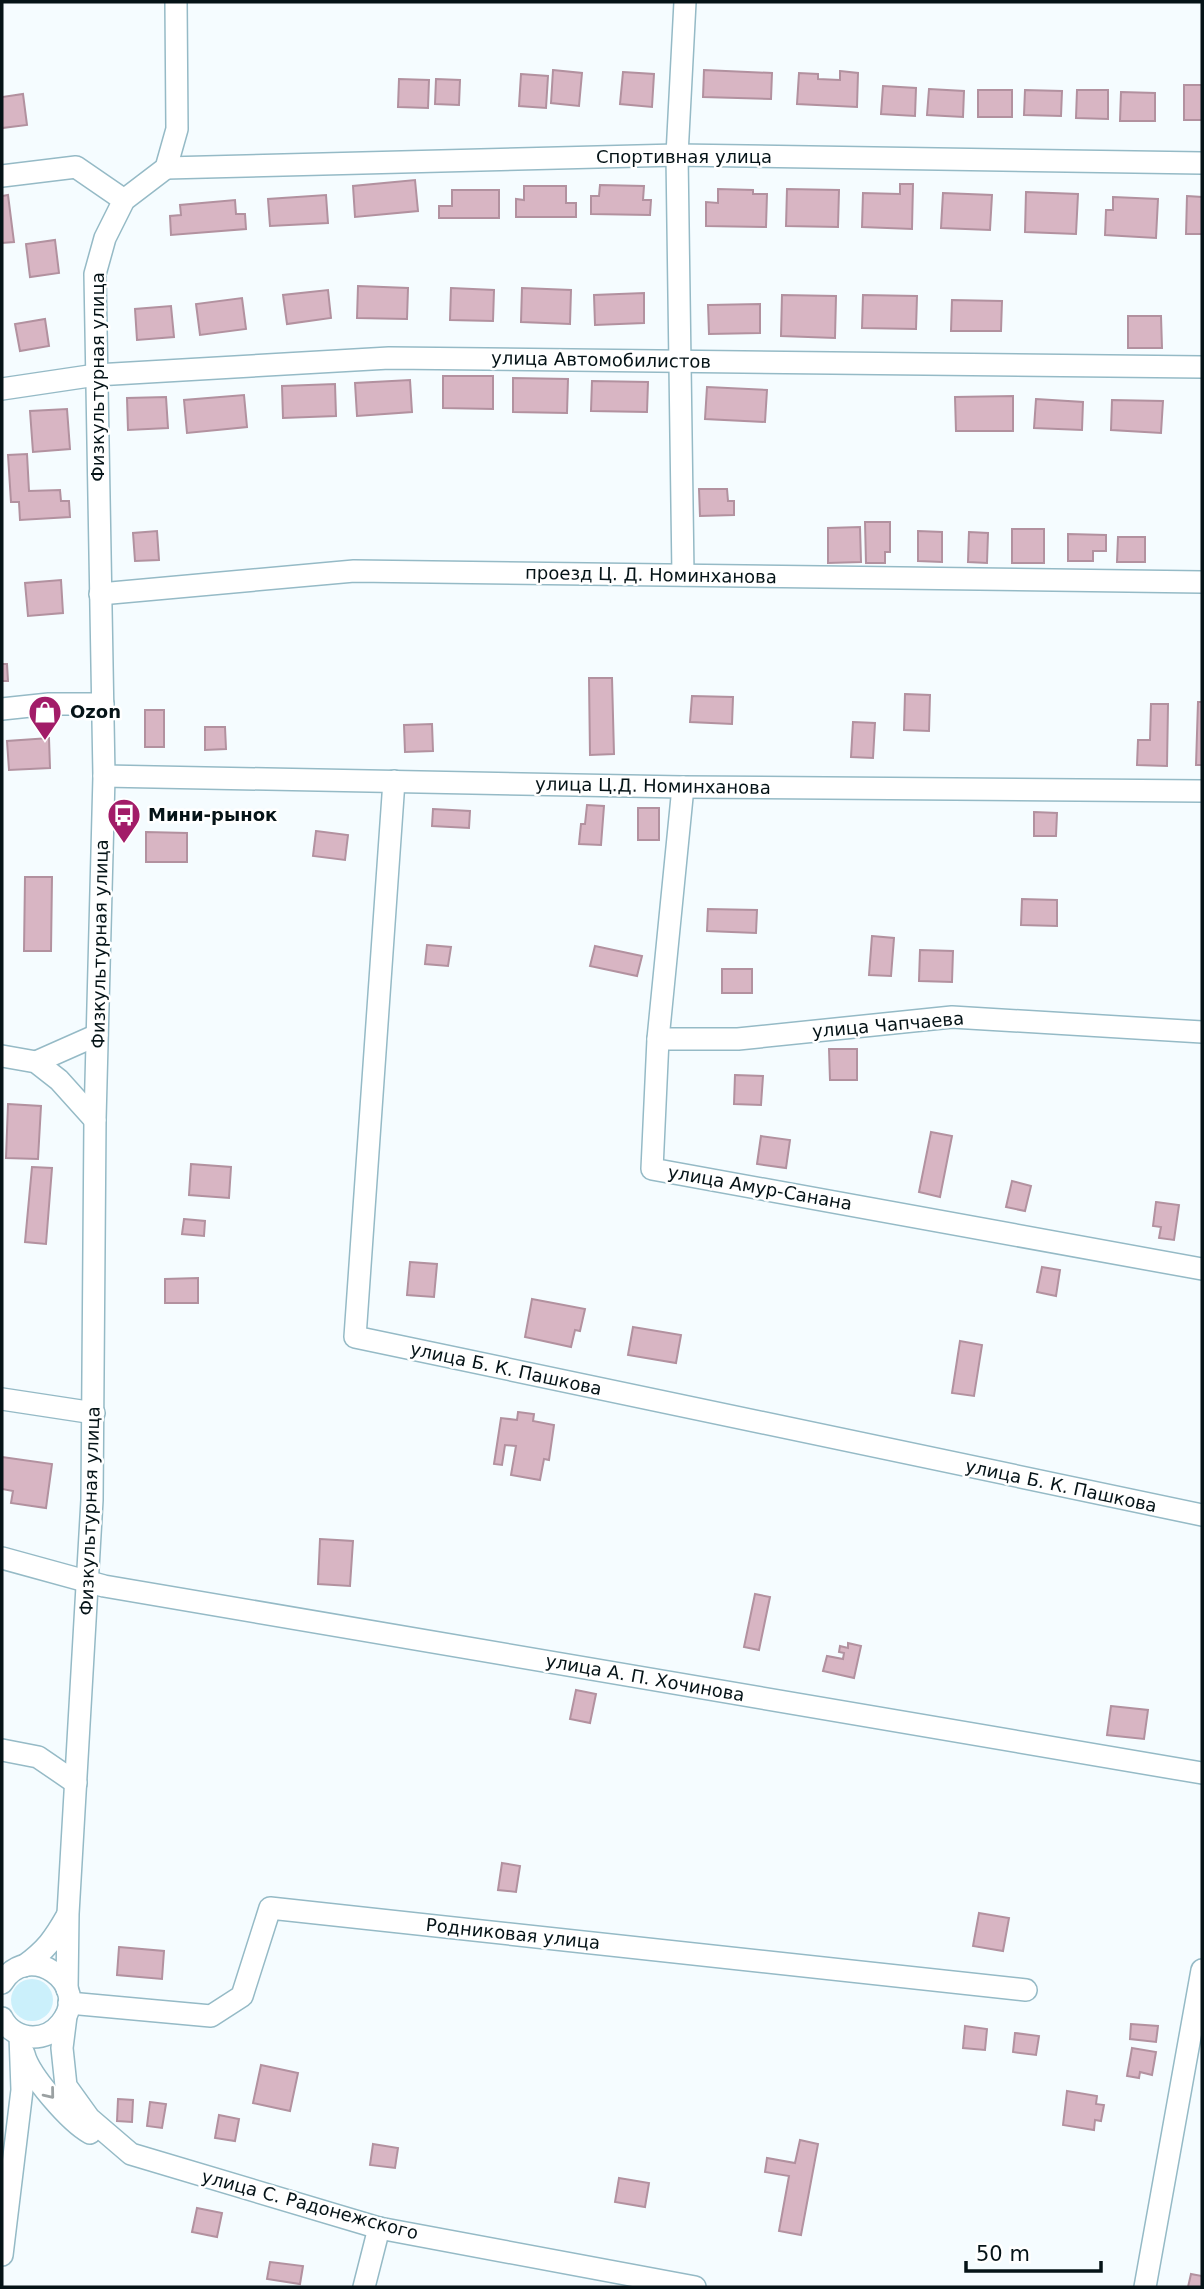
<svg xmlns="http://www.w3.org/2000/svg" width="1204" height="2289" font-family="'DejaVu Sans',sans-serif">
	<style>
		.green { fill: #cbf0fb }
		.building { fill: #d8b5c3; stroke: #b2919f; stroke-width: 2 }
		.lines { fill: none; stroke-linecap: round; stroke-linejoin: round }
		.minor-casing { stroke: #95bac6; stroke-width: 24 }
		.minor { stroke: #fff; stroke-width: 21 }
		.oneway { stroke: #9ba1a2 }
		.labels { text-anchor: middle; stroke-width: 5; stroke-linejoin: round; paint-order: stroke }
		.street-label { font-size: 18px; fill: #051317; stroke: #fff }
		.poi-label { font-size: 18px; font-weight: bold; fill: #051317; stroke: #fff; text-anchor: start }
	</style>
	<rect width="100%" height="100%" fill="#f5fcff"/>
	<!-- green -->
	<circle class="green" cx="32" cy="2000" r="21"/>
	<!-- building -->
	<g class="building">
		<path d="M553,70l29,3 -3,33 -28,-3z"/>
		<path d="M704,70l68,3 -1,26 -68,-2z"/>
		<path d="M840,71l18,2 -1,34 -60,-3 2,-31 19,1v5l22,1z"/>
		<path d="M623,72l31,2 -2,33 -32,-3z"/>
		<path d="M521,74l27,2 -2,32 -27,-2z"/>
		<path d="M399,79l30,1 -1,28 -30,-1z"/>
		<path d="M436,79l24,1 -1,25 -24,-1z"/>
		<rect x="1184" y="85" width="18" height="35"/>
		<path d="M883,86l33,2 -1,28 -34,-2z"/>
		<path d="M929,89l35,2 -1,26 -36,-2z"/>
		<rect x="978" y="90" width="34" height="27"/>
		<path d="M1025,90l37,1 -1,25 -37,-1z"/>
		<path d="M1077,90h31v29l-32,-1z"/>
		<path d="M1121,92l34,1v28h-35z"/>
		<path d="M23,94l4,31 -25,3v-31z"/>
		<path d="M415,180l3,31 -63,6 -2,-31z"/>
		<path d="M900,184h13l-1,45 -50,-2 1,-34 37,1z"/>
		<path d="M600,185l44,1 -1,14h8l-1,15 -59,-1v-18h8z"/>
		<path d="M524,186h42v17h10v14h-60v-18l8,1z"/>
		<path d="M718,189l35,1v4h14l-1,33 -60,-1v-24l12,1z"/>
		<path d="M787,189l52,1 -1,37 -52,-1z"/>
		<path d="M452,190h47v28h-60v-12h13z"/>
		<path d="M1026,192l52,2 -2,40 -51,-2z"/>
		<path d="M943,193l49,2 -2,35 -49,-2z"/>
		<path d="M8,195l6,47 -12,1v-47z"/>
		<path d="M326,195l2,28 -58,3 -2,-27z"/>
		<path d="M1187,196l15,1v37h-16z"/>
		<path d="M1113,197l45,2 -2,39 -51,-3 1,-25h7z"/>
		<path d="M235,200l1,14h9l1,15 -75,6 -1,-19 11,-1 -1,-10z"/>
		<path d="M55,240l4,33 -29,4 -4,-33z"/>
		<path d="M358,286l50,2 -1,31 -50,-1z"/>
		<path d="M451,288l43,2 -1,31 -43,-1z"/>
		<path d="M522,288l49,2 -1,34 -49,-2z"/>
		<path d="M328,290l3,28 -44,6 -4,-29z"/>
		<path d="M644,293v30l-49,2 -1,-30z"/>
		<path d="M782,295l54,1 -1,42 -54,-2z"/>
		<path d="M863,295l54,1 -1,33 -54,-1z"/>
		<path d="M242,298l4,31 -46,6 -4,-31z"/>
		<path d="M952,300l50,1 -1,30h-50z"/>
		<path d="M760,304v29l-51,1 -1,-29z"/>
		<path d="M171,306l3,31 -37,3 -2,-31z"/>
		<path d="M1128,316h33l1,32h-34z"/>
		<path d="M45,319l4,27 -29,5 -5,-27z"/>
		<path d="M443,376h50v33l-50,-1z"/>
		<path d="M513,378l55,1 -1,34 -54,-1z"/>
		<path d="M410,380l2,32 -55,4 -2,-33z"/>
		<path d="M592,381l56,1 -1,30 -56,-1z"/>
		<path d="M335,384l1,32 -53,2 -1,-32z"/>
		<path d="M707,387l60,3 -2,32 -60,-3z"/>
		<path d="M244,395l3,32 -60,6 -3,-33z"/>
		<path d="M1013,396v35h-57l-1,-34z"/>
		<path d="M166,397l2,31 -40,2 -1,-32z"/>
		<path d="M1036,399l47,3 -1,28 -48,-2z"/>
		<path d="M1112,400l51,1 -2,32 -50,-3z"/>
		<path d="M67,409l3,40 -37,3 -3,-41z"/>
		<path d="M27,454l2,37 31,-1 1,11h8l1,16 -50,3 -1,-18h-8l-3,-47z"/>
		<path d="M699,489h28l1,12h6v14l-34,1z"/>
		<path d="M865,522h25v30h-5v11h-19z"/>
		<path d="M860,527l1,35 -33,1v-35z"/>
		<rect x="1012" y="529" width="32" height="34"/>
		<path d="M157,531l2,29 -24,1 -2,-28z"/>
		<path d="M918,531l24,1v30l-24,-1z"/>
		<path d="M969,532l19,1 -1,30 -19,-1z"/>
		<path d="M1068,534l38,1v16h-13v10h-25z"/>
		<path d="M1118,537h27v25h-28z"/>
		<path d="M61,580l2,33 -35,3 -3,-33z"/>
		<path d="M2,664h5l1,17h-6z"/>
		<path d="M589,678h23l2,76 -24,1z"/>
		<path d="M905,694l25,1 -1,36 -25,-1z"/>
		<path d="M692,696l41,1 -1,27 -42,-2z"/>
		<path d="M1198,702h4v63h-6z"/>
		<path d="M1151,704h17l-1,62 -30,-1 1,-25h12z"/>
		<rect x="145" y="710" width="19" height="37"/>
		<path d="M853,722l22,1 -2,35 -22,-1z"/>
		<path d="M432,724l1,27 -28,1 -1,-27z"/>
		<path d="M205,727h20l1,22 -21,1z"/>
		<path d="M49,738l1,30 -41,2 -2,-29z"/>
		<path d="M587,805l17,1 -3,39 -22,-1 2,-20h4z"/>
		<rect x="638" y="808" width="21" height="32"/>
		<path d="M433,809l37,2 -1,17 -37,-2z"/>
		<path d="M1034,812l23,1 -1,23h-22z"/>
		<path d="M316,831l32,4 -3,25 -32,-4z"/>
		<path d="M146,832l41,1v29h-41z"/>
		<path d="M25,877h27l-1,74h-27z"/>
		<path d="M1022,899l35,1v26l-36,-1z"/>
		<path d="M708,909l49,1 -1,23 -49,-2z"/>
		<path d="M872,936l22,2 -3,38 -22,-1z"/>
		<path d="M427,945l24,2 -3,19 -23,-2z"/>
		<path d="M595,946l47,10 -5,20 -47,-10z"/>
		<path d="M920,950l33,1 -1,31 -33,-1z"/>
		<rect x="722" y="969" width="30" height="24"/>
		<path d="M829,1049h28v31h-27z"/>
		<path d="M735,1075l28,1 -2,29 -27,-1z"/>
		<path d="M8,1104l33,2 -3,53 -32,-1z"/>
		<path d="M931,1132l21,4 -12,61 -21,-5z"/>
		<path d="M761,1136l29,4 -4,28 -29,-4z"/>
		<path d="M191,1164l40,3 -2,31 -40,-3z"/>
		<path d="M32,1167l20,1 -6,76 -21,-2z"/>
		<path d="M1012,1181l19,5 -6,25 -19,-4z"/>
		<path d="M1156,1202l23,3 -5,35 -15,-2 2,-11 -8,-1z"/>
		<path d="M184,1219l21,2 -1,15 -22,-2z"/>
		<path d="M410,1262l27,2 -3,33 -27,-2z"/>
		<path d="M1042,1267l18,3 -4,26 -19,-4z"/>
		<path d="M198,1278v25h-33v-24z"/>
		<path d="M532,1299l53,10 -5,22 -5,-1 -4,17 -46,-10z"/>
		<path d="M633,1327l48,8 -5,28 -48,-8z"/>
		<path d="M960,1341l22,4 -8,51 -22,-3z"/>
		<path d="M518,1412l16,2 -1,7 21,4 -5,35 -5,-1 -4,21 -29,-5 5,-29 -11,-1 -3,20 -8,-1 7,-46 16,2z"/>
		<path d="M2,1457l50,7 -6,44 -35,-5 2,-12 -11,-2z"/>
		<path d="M320,1539l33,2 -3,45 -32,-2z"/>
		<path d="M755,1594l15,3 -11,53 -15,-3z"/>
		<path d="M848,1643l13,3 -7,32 -31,-7 4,-15 16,3 1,-6 -5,-1 1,-6 8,2z"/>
		<path d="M576,1690l20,4 -6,29 -20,-4z"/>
		<path d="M1111,1706l37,4 -4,29 -37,-4z"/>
		<path d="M502,1863l18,3 -4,26 -18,-2z"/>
		<path d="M979,1913l30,5 -6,33 -30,-5z"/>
		<path d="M119,1947l45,4 -2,28 -45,-4z"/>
		<path d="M1131,2024l27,2 -2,16 -26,-3z"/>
		<path d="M965,2026l22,3 -2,21 -22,-2z"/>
		<path d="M1015,2033l24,3 -3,19 -23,-3z"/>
		<path d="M1132,2048l24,4 -4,23 -12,-3 -1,6 -12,-2z"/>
		<path d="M261,2065l37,8 -8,38 -37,-8z"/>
		<path d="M1067,2091l30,5 -1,8 8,1 -3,16 -6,-1 -1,10 -31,-5z"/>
		<path d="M118,2099l15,1 -1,22 -15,-1z"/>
		<path d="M150,2102l16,2 -4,24 -15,-2z"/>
		<path d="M219,2115l20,4 -4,22 -20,-3z"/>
		<path d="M800,2140l18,4 -17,91 -22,-4 10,-55 -24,-4 2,-14 28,5z"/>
		<path d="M373,2144l25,4 -3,20 -25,-3z"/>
		<path d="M619,2178l30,5 -4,24 -30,-5z"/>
		<path d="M197,2208l25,5 -5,24 -25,-5z"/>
		<path d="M270,2262l33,4 -3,18 -33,-5z"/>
		<path d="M1191,2274l11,2v11h-14z"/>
	</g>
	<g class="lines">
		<defs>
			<g id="minor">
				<path d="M166,168l511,-13 525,8"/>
				<path d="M2,176l74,-9 48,33"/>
				<path d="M2,389l94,-14 293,-17 813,9"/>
				<path d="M683,575l-6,-420 8,-153"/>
				<path d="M100,594l254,-23 848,11"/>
				<path d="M2,709l47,-5h54"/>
				<path d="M104,776l579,11 519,4"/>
				<path d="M394,781l-39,556 847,178"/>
				<path d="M683,787l-25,252 -6,130 550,100"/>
				<path d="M658,1039h80l214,-22 250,15"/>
				<path d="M2,1056l34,6 23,18 36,40"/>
				<path d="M36,1062l61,-27"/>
				<path d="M2,1399l92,14"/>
				<path d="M2,1558l102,28 1098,187"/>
				<path d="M2,1750l36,7 38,26"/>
				<path d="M24,1966c22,-16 30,-27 43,-50"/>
				<path d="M2,1983c26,-44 91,1 59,40 -7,9 -17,14 -28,14 -13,0 -25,-7 -31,-19"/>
				<path d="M67,1989l1,-75 24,-414 3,-380 9,-344 -9,-502 10,-36 19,-38 42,-32 11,-39 -1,-127"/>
				<path d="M69,2003l142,13 31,-20 28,-88 756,82"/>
				<path d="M66,2016l-4,32 4,38 23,32 42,36 248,74 316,59"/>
				<path d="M24,2054c5,21 46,68 66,79"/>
				<path d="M2,2255l20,-165 -2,-55"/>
				<path d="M364,2287l15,-59"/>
				<path d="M1145,2287l57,-317"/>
			</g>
		</defs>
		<!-- minor casing -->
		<use href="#minor" class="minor-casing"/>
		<!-- minor -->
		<use href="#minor" class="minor"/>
	</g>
	<!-- one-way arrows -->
	<defs><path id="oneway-chevron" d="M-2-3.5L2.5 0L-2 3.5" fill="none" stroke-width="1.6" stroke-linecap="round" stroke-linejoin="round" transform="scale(1.75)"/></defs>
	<use class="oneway" href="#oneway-chevron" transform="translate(50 2094) rotate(51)"/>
	<!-- icons -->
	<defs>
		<symbol id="shop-pin" viewBox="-11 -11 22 30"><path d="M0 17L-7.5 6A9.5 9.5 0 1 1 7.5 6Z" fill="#a21c68" stroke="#fff"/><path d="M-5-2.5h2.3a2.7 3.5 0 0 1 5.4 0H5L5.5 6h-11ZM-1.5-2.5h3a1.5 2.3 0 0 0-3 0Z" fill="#fff"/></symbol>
		<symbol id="bus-pin" viewBox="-11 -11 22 30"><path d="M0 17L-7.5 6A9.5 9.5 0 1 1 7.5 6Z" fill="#a21c68" stroke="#fff"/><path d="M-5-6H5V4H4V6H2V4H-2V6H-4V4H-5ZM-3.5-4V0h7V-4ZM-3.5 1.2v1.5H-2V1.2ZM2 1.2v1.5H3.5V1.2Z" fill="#fff"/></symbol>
	</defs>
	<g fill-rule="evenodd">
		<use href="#shop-pin" x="26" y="693" width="38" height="52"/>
		<use href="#bus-pin" x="105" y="796" width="38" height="52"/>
	</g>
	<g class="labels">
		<!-- street labels -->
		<g class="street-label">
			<text x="684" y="163">Спортивная улица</text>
			<text transform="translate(601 360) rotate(1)" y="6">улица Автомобилистов</text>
			<text transform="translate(98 377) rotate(-90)" y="6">Физкультурная улица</text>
			<text transform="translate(651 575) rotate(1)" y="6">проезд Ц. Д. Номинханова</text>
			<text transform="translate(653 786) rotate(1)" y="6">улица Ц.Д. Номинханова</text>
			<text transform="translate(100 944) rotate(-89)" y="6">Физкультурная улица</text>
			<text transform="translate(888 1025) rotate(-5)" y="6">улица Чапчаева</text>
			<text transform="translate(760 1188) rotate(10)" y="6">улица Амур-Санана</text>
			<text transform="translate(506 1369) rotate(12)" y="6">улица Б. К. Пашкова</text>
			<text transform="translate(1061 1486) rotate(12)" y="6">улица Б. К. Пашкова</text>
			<text transform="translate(90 1511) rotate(-88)" y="6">Физкультурная улица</text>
			<text transform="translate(645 1678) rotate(10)" y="6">улица А. П. Хочинова</text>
			<text transform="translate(513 1934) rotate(6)" y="6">Родниковая улица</text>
			<text transform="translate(310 2205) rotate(15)" y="6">улица С. Радонежского</text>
		</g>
		<!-- poi labels -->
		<g class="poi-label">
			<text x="70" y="718">Ozon</text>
			<text x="148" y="821">Мини-рынок</text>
		</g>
	</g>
	<!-- border -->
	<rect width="1204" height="2289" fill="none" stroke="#051317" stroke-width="7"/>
	<!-- scale -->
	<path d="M966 2261v10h135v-10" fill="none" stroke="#051317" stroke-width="3.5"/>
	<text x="976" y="2261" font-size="21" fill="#051317" stroke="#ffffff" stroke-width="5" paint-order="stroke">50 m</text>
</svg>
